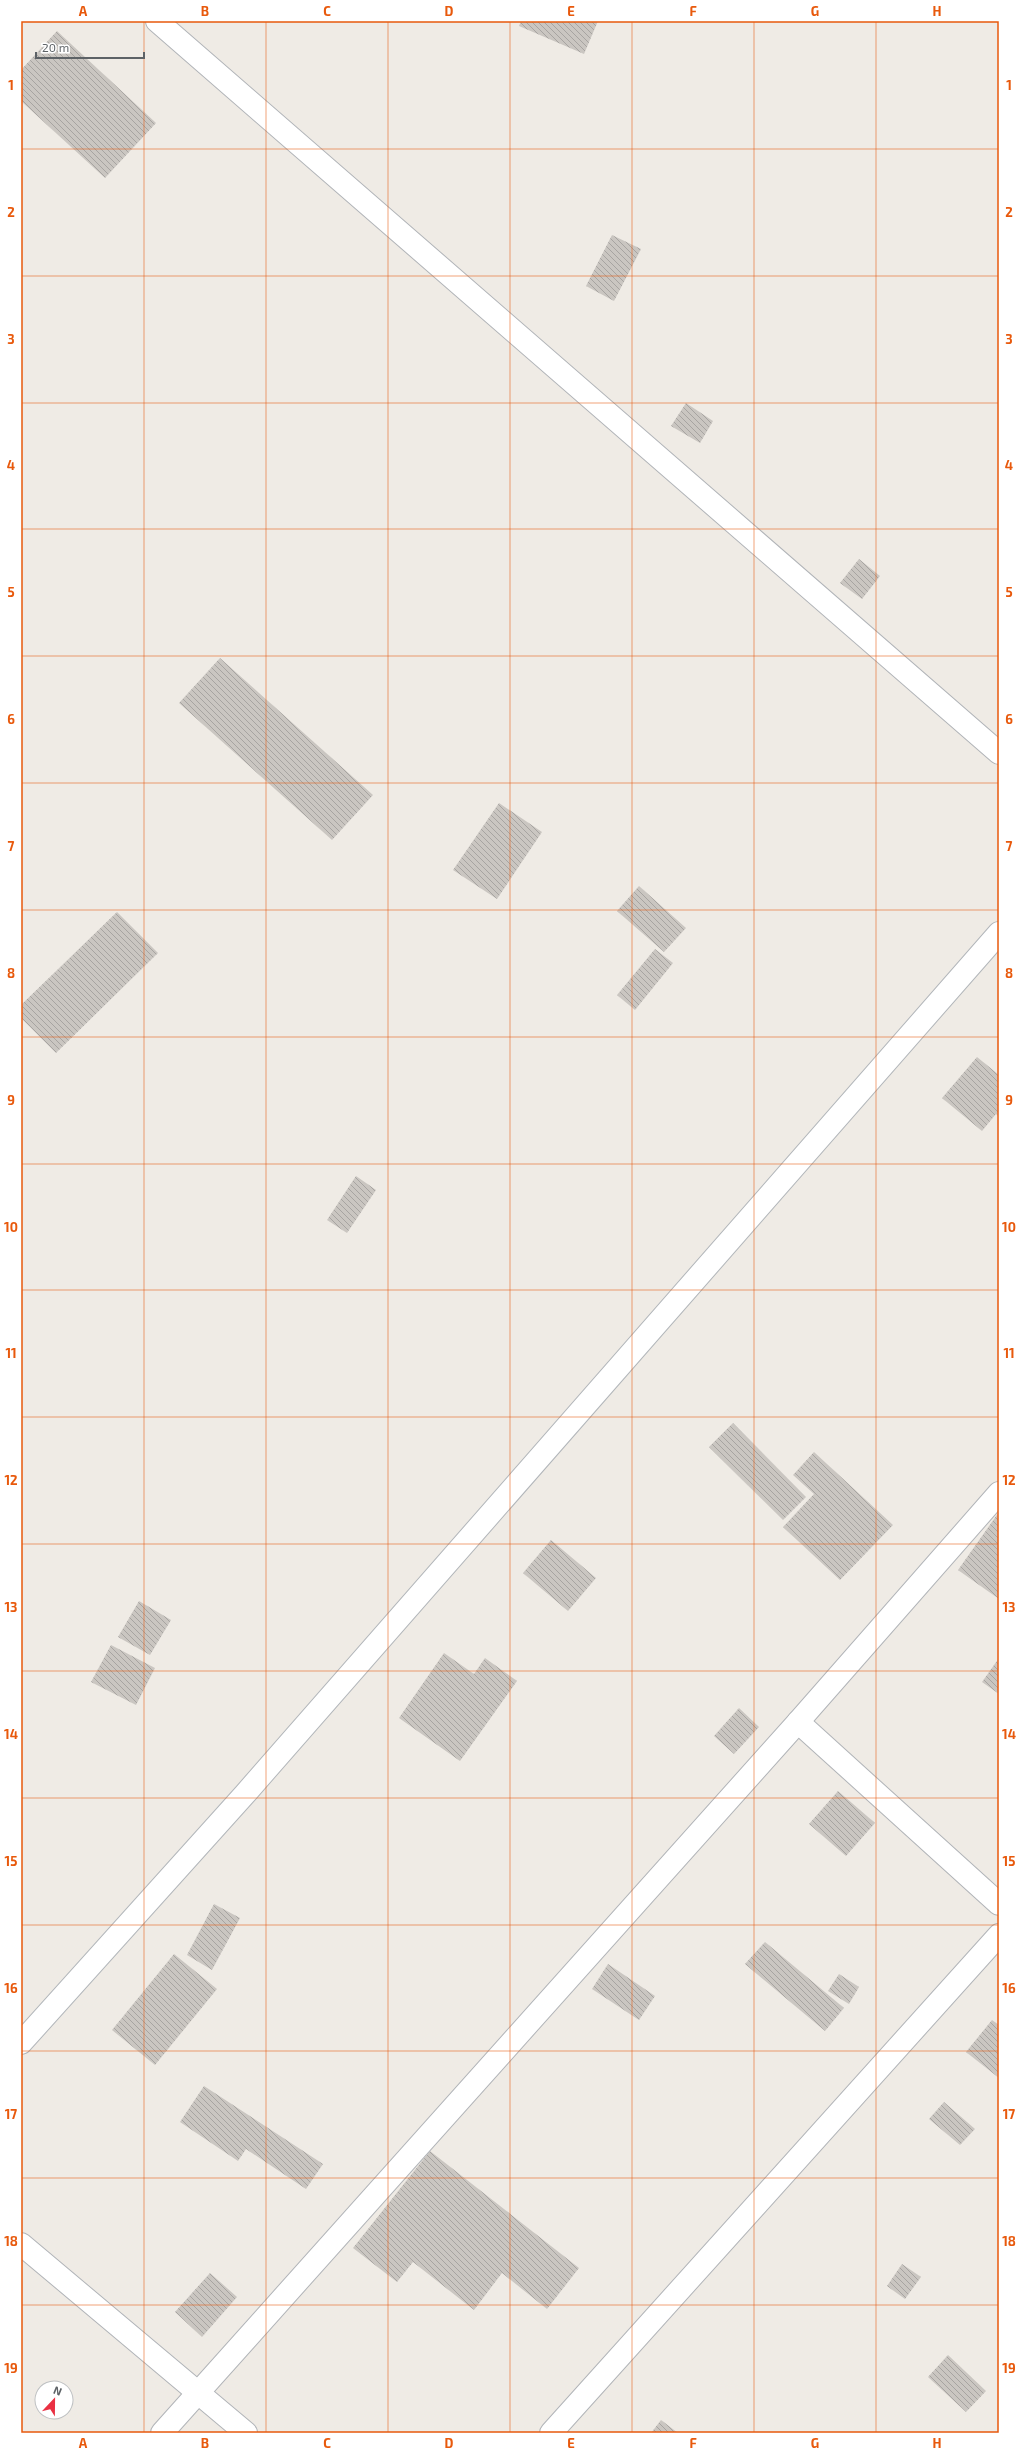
<svg xmlns="http://www.w3.org/2000/svg" width="1020" height="2454" font-family="'Exo 2',sans-serif">
	<style>
		.building { fill: url(#building-back-hatch) }
		.lines { fill: none; stroke-linecap: round; stroke-linejoin: round }
		.street-casing { stroke: #b1b4b8; stroke-width: 24 }
		.secondary-casing { stroke: #b2b6ba; stroke-width: 24 }
		.street { stroke: #fff; stroke-width: 22 }
		.secondary { stroke: #fff; stroke-width: 22 }
		.grid { fill: none; stroke: #e8590c; stroke-width: 1; stroke-opacity: 0.55 }
		.neatline { fill: none; stroke: #e8590c; stroke-width: 1.5 }
		.grid-label { font-size: 13px; text-anchor: middle; font-weight: bold; fill: #e8590c }
	</style>
	<defs>
		<pattern id="building-back-hatch" width="6" height="6" patternUnits="userSpaceOnUse"><rect width="6" height="6" fill="#cac6c1"/><path d="M-1 5l2 2M0 0l6 6M5-1l2 2" fill="none" stroke="#a7a4a1"/></pattern>
	</defs>
	<rect width="100%" height="100%" fill="#efebe5"/>
	<!-- building -->
	<g class="building">
		<path d="M521,21h77l-14,33 -65,-28z"/>
		<path d="M57,31l99,92 -51,55 -84,-77v-31z"/>
		<path d="M612,235l29,14 -27,52 -28,-15z"/>
		<path d="M686,403l27,18 -13,22 -29,-17z"/>
		<path d="M859,559l21,17 -18,23 -22,-16z"/>
		<path d="M220,658l153,137 -41,45 -153,-137z"/>
		<path d="M499,803l43,29 -45,67 -44,-29z"/>
		<path d="M639,886l47,42 -22,24 -47,-41z"/>
		<path d="M117,912l41,41 -102,100 -35,-35v-13z"/>
		<path d="M655,949l18,14 -38,47 -18,-15z"/>
		<path d="M977,1057l22,18v42l-3,-3 -14,17 -40,-33z"/>
		<path d="M356,1176l20,14 -29,43 -20,-13z"/>
		<path d="M733,1423l73,74 -23,23 -74,-73z"/>
		<path d="M814,1452l79,73 -53,55 -57,-53 31,-33 -21,-19z"/>
		<path d="M999,1512v87l-41,-29z"/>
		<path d="M551,1540l45,38 -28,33 -45,-38z"/>
		<path d="M139,1601l32,19 -21,35 -32,-18z"/>
		<path d="M111,1645l44,23 -19,37 -45,-23z"/>
		<path d="M444,1653l30,21 11,-16 32,23 -57,80 -61,-43z"/>
		<path d="M999,1658v36l-17,-12z"/>
		<path d="M739,1708l20,19 -25,27 -20,-18z"/>
		<path d="M838,1791l37,32 -29,33 -37,-32z"/>
		<path d="M214,1904l26,14 -28,52 -25,-15z"/>
		<path d="M765,1942l79,66 -19,23 -80,-67z"/>
		<path d="M174,1954l43,35 -62,76 -43,-35z"/>
		<path d="M608,1964l47,32 -16,24 -47,-31z"/>
		<path d="M839,1974l20,13 -10,17 -21,-13z"/>
		<path d="M992,2020l7,5v53l-33,-26z"/>
		<path d="M204,2086l119,78 -17,25 -60,-40 -8,12 -58,-39z"/>
		<path d="M944,2102l31,27 -15,16 -31,-26z"/>
		<path d="M430,2151l149,117 -32,41 -45,-36 -28,37 -61,-48 -16,20 -44,-34z"/>
		<path d="M902,2264l19,13 -16,22 -18,-13z"/>
		<path d="M210,2273l27,24 -35,40 -27,-25z"/>
		<path d="M948,2355l38,36 -20,21 -38,-35z"/>
		<path d="M661,2420l17,13h-27z"/>
	</g>
	<g class="lines">
		<defs>
			<g id="street">
				<path d="M157,21l842,732"/>
				<path d="M798,1722l201,182"/>
				<path d="M21,2244l225,189"/>
				<path d="M162,2433l636,-711 201,-229"/>
				<path d="M551,2433l448,-498"/>
			</g>
			<path id="secondary" d="M21,2043l224,-249 754,-861"/>
		</defs>
		<!-- street casing -->
		<use href="#street" class="street-casing"/>
		<!-- secondary casing -->
		<use href="#secondary" class="secondary-casing"/>
		<!-- street -->
		<use href="#street" class="street"/>
		<!-- secondary -->
		<use href="#secondary" class="secondary"/>
	</g>
	<!-- grid -->
	<path class="grid" d="M144,21v2412M266,21v2412M388,21v2412M510,21v2412M632,21v2412M754,21v2412M876,21v2412M21,149h978M21,276h978M21,403h978M21,529h978M21,656h978M21,783h978M21,910h978M21,1037h978M21,1164h978M21,1290h978M21,1417h978M21,1544h978M21,1671h978M21,1798h978M21,1925h978M21,2051h978M21,2178h978M21,2305h978"/>
	<!-- border -->
	<rect width="1020" height="2454" fill="none" stroke="#ffffff" stroke-width="44"/>
	<!-- north arrow -->
	<g transform="translate(54 2400) rotate(22)"><circle r="19" fill="#ffffff" stroke="#bec0c2"/>
	<path d="M0-3L7 15L0 10L-7 15Z" fill="#ea3042"/>
	<text y="-6" font-size="11" font-weight="bold" text-anchor="middle" fill="#5d6266">N</text>
	</g>
	<!-- scale -->
	<path d="M36 52v6h108v-6" fill="none" stroke="#5d6266" stroke-width="2"/>
	<text x="42" y="52" font-size="12" fill="#5d6266" stroke="#ffffff" stroke-width="3" paint-order="stroke">20 m</text>
	<rect x="22" y="22" width="976" height="2410" class="neatline"/>
	<g class="grid-label">
		<text x="83" y="16">A</text>
		<text x="205" y="16">B</text>
		<text x="327" y="16">C</text>
		<text x="449" y="16">D</text>
		<text x="571" y="16">E</text>
		<text x="693" y="16">F</text>
		<text x="815" y="16">G</text>
		<text x="937" y="16">H</text>
		<text x="11" y="90">1</text>
		<text x="1009" y="90">1</text>
		<text x="11" y="217">2</text>
		<text x="1009" y="217">2</text>
		<text x="11" y="344">3</text>
		<text x="1009" y="344">3</text>
		<text x="11" y="470">4</text>
		<text x="1009" y="470">4</text>
		<text x="11" y="597">5</text>
		<text x="1009" y="597">5</text>
		<text x="11" y="724">6</text>
		<text x="1009" y="724">6</text>
		<text x="11" y="851">7</text>
		<text x="1009" y="851">7</text>
		<text x="11" y="978">8</text>
		<text x="1009" y="978">8</text>
		<text x="11" y="1105">9</text>
		<text x="1009" y="1105">9</text>
		<text x="11" y="1232">10</text>
		<text x="1009" y="1232">10</text>
		<text x="11" y="1358">11</text>
		<text x="1009" y="1358">11</text>
		<text x="11" y="1485">12</text>
		<text x="1009" y="1485">12</text>
		<text x="11" y="1612">13</text>
		<text x="1009" y="1612">13</text>
		<text x="11" y="1739">14</text>
		<text x="1009" y="1739">14</text>
		<text x="11" y="1866">15</text>
		<text x="1009" y="1866">15</text>
		<text x="11" y="1993">16</text>
		<text x="1009" y="1993">16</text>
		<text x="11" y="2119">17</text>
		<text x="1009" y="2119">17</text>
		<text x="11" y="2246">18</text>
		<text x="1009" y="2246">18</text>
		<text x="11" y="2373">19</text>
		<text x="1009" y="2373">19</text>
		<text x="83" y="2448">A</text>
		<text x="205" y="2448">B</text>
		<text x="327" y="2448">C</text>
		<text x="449" y="2448">D</text>
		<text x="571" y="2448">E</text>
		<text x="693" y="2448">F</text>
		<text x="815" y="2448">G</text>
		<text x="937" y="2448">H</text>
	</g>
</svg>
